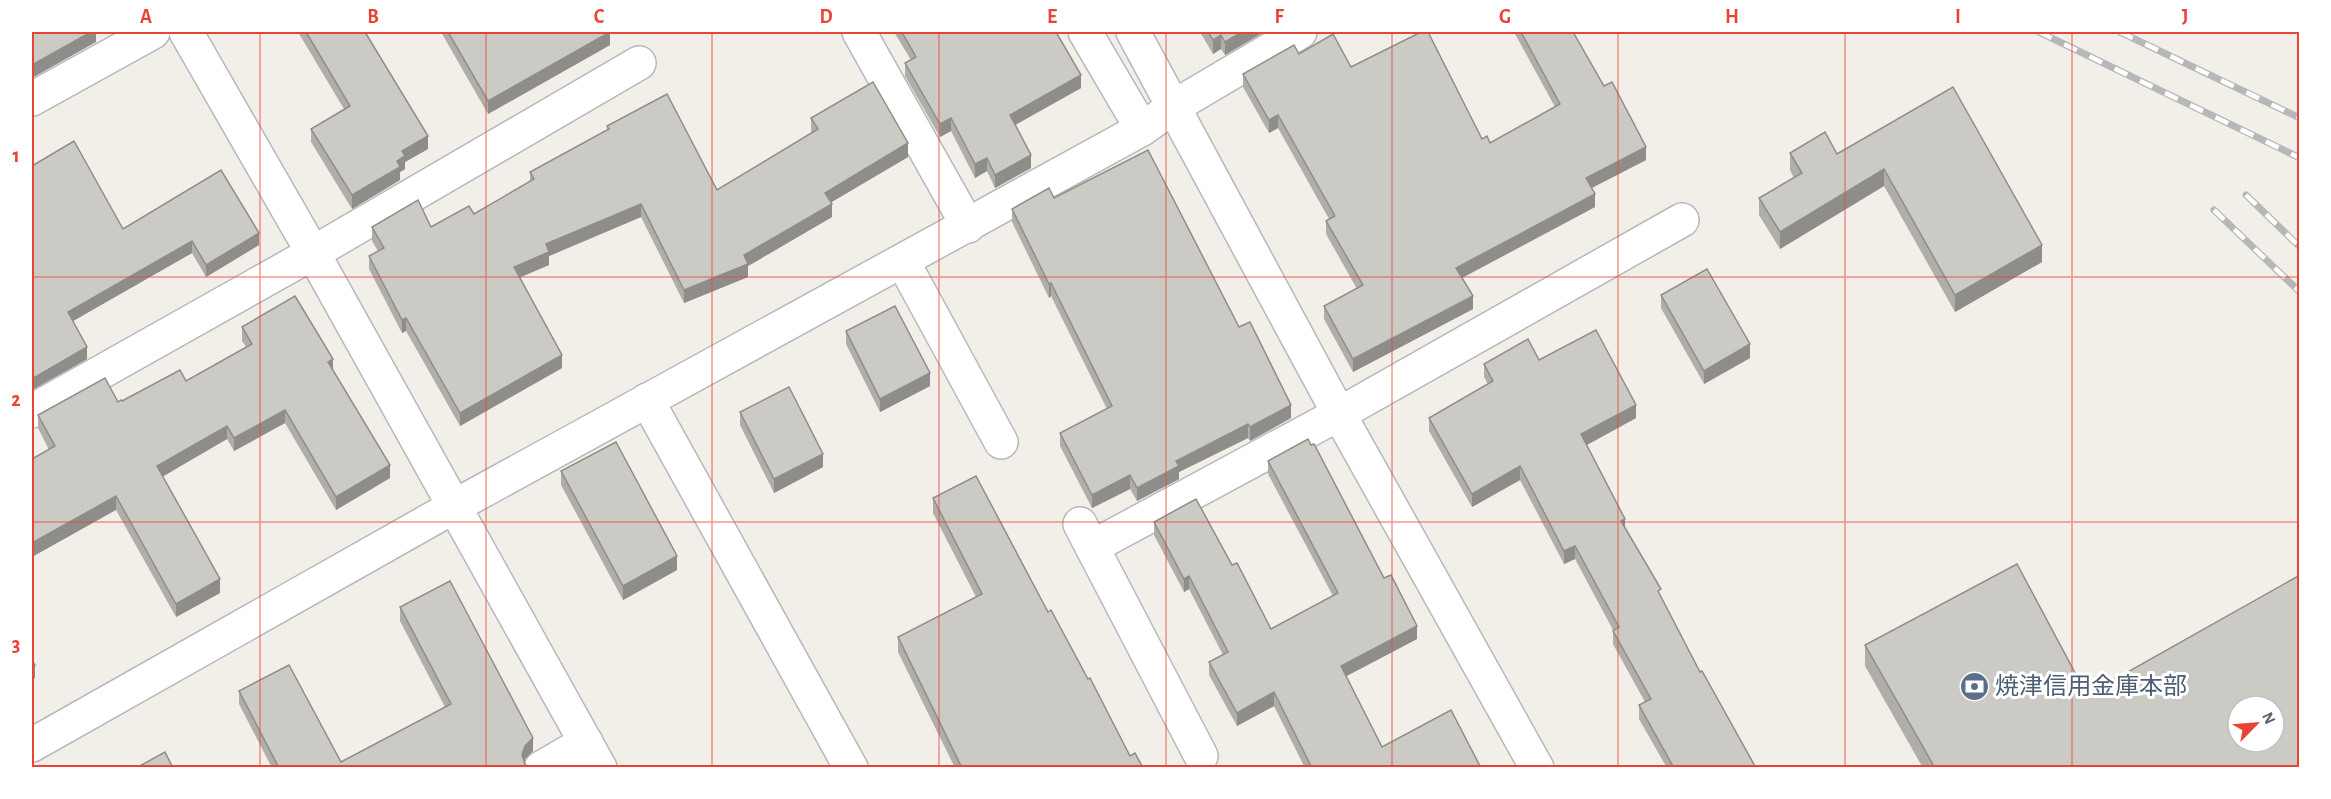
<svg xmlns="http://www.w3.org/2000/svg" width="2331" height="799" font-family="'Alegreya Sans','Noto Sans JP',sans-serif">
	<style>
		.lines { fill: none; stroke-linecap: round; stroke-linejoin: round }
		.minor-casing { stroke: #b5b8bc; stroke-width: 36 }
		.minor { stroke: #fff; stroke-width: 33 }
		.rail-casing { stroke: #b6b7b8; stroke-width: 7 }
		.rail { stroke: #fff; stroke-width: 4.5; stroke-dasharray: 14; stroke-linecap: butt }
		.wall { fill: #afaea9 }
		.shaded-wall { fill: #8f8d8a }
		.building { fill: #cccac5; stroke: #8f8d8a; stroke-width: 1.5; fill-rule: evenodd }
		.grid { fill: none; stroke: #ea4335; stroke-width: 1.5; stroke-opacity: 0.55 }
		.labels { text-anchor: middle; stroke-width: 6; stroke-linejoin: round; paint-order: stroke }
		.service-label { font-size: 24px; fill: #4e5e75; stroke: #fff; text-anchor: start }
		.neatline { fill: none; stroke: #ea4335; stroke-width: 2 }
		.grid-label { font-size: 20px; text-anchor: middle; font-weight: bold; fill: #ea4335 }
	</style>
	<rect width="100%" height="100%" fill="#f1efe8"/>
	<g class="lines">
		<defs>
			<g id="minor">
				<path d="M186,32l127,221 287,515"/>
				<path d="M859,32l109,194"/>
				<path d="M1085,32l57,97"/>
				<path d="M1133,32l206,382 198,354"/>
				<path d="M32,99l121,-67"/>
				<path d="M903,262l98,180"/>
				<path d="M647,400l204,368"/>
				<path d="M32,411l281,-158 326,-190"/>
				<path d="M1080,524l121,232"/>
				<path d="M1092,547l247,-133 343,-194"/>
				<path d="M32,745l423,-239 687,-377 33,-23 125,-74"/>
				<path d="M541,768l45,-26"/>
			</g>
		</defs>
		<!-- minor casing -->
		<use href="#minor" class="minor-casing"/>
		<!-- minor -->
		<use href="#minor" class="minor"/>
		<defs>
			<g id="rail">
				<path d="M2039,32l261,126"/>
				<path d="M2120,32l180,86"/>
				<path d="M2246,195l54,52"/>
				<path d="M2214,210l86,82"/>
			</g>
		</defs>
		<!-- rail casing -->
		<use href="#rail" class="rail-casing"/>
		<!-- rail -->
		<use href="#rail" class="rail"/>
	</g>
	<!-- wall -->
	<g class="wall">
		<path d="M298,32h67l63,117 -23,13v7l-5,3v8l-48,29 -41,-67v-13l33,-20z"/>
		<path d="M441,32h169v13l-122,69z"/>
		<path d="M894,32h162l25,56 -66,37 16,43 -36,20 -8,-17 -12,7 -24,-47 -11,6 -35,-61v-13l6,-3z"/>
		<path d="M1200,32h64l-39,23 -4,-6 -8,5z"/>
		<path d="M1514,32h59l73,128 -55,28 4,19 -133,71 11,31 -120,63 -29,-53v-13l33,-17 -31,-55v-13l3,-2 -51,-91 -9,5 -26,-46v-13l56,-20 52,13 139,76 65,-36z"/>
		<path d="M1953,87l89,175 -87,50 -71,-126 -104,63 -21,-34v-17l35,-20 -4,-8v-17l47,1z"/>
		<path d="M811,118l97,39 -77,45 1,15 -84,49v11l-64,26 -43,-86 -92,39v9l-29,12 42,91 -102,58 -54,-95 -4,2 -33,-64v-13l9,-5 -6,-10v-14h59l43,-13 56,-33v-9l77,-42v-4l110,64 95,-57 -1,-2z"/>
		<path d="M32,166l91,63 136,16 -53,32 -14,-24 -120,68 15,38 -55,31z"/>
		<path d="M1054,198l185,129 52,91 -41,23 -2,-3 -69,34v7l-42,22 -7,-12 -38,19 -32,-62v-13l47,-24 -56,-113 -2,2 -37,-76v-13z"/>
		<path d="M1661,295l89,63 -46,26 -43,-76z"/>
		<path d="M242,327l91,45 57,106 -54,32 -51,-87 -51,28 -7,-12 -65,37 58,117 -44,24 -60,-107 -67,-60 -11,-22v-13l84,-14 64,-20 60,-34 -4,-6z"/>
		<path d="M846,331l84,55 -50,26 -34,-68z"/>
		<path d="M1539,360l97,58 -49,27 38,84 36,69 39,74 56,96h-89l-28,-49v-14l6,-3 -32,-58v-14l-38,-71 -11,5 -44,-84 -48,27 -43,-76v-13l59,-34 -4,-7v-13z"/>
		<path d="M740,412l83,55 -49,26 -34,-68z"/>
		<path d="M1268,461l149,178 -71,37 36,71 99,21h-176l-31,-62 -37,20 -28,-51v-13l14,-7 -34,-66 -5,3 -30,-57v-13l78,43 39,64 62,-33 -65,-122z"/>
		<path d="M561,471l116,99 -54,30 -62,-115z"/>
		<path d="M933,498l115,114 82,144 13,12h-188l-57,-116v-15l78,-40 -43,-84z"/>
		<path d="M400,607l133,144 -8,8v5l3,4h-256l-33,-64v-13l102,71 104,-55 -45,-86z"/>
		<path d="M1865,645l222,50 213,73h-377l-58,-102z"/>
	</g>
	<!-- shaded-wall -->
	<g class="shaded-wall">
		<path d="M91,32h5v10l-64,36v-13z"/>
		<path d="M610,32v13l-122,69v-13z"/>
		<path d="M1242,32h22l-39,23v-13z"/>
		<path d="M1221,35v14l-8,5v-14z"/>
		<path d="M1081,75v13l-71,40v-13z"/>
		<path d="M1278,115v13l-9,5v-13z"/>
		<path d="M951,118v13l-11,6v-13z"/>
		<path d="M428,136v13l-23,13v7l-5,3v8l-48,29v-14l45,-34 5,-10z"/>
		<path d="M908,143v14l-83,49v-13z"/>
		<path d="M1646,147v13l-60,31v-13z"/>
		<path d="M1031,155v13l-36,20v-13z"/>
		<path d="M987,158v13l-12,7v-14z"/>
		<path d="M1884,169v17l-104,63v-17z"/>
		<path d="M1595,194v13l-139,74v-13z"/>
		<path d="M641,204v13l-92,39v9l-35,15v-13l32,-23z"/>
		<path d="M832,204v13l-84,49v11l-64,26v-13z"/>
		<path d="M259,233v12l-53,32v-12z"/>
		<path d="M192,241v12l-124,71v-12z"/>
		<path d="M2042,245v17l-87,50v-17z"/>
		<path d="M1051,283v13l-2,2v-14z"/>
		<path d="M1473,296v13l-120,63v-13z"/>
		<path d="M406,318v13l-4,2v-13z"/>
		<path d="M1750,344v14l-46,26v-13z"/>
		<path d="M87,347v12l-55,31v-11z"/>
		<path d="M562,355v13l-102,58v-13z"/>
		<path d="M333,359v13l-5,-10z"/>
		<path d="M930,373v13l-50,26v-13z"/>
		<path d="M1291,405v13l-41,23v-14z"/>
		<path d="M1636,405v13l-55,30v-14z"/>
		<path d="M285,410v13l-51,28v-13z"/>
		<path d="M1248,424v14l-69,34v7l-42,22v-13l39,-27z"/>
		<path d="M227,426v13l-70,41v-14z"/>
		<path d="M823,454v13l-49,26v-14z"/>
		<path d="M390,465v13l-54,32v-13z"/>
		<path d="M1520,466v14l-48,27v-13z"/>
		<path d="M1130,475v14l-38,19v-13z"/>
		<path d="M116,496v14l-84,47v-14z"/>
		<path d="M1625,519v13l-4,-11z"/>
		<path d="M1575,546v13l-11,5v-13z"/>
		<path d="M677,556v14l-54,30v-14z"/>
		<path d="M1189,576v13l-5,3v-13z"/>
		<path d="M220,579v14l-44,24v-13z"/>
		<path d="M1417,626v13l-76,40v-13z"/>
		<path d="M35,665v13l-3,2v-13z"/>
		<path d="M1274,692v14l-37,20v-13z"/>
		<path d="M533,738v13l-8,8 -3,9v-13l3,-9z"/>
	</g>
	<!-- building -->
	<g class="building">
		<path d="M32,32h59l-59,33z"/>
		<path d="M306,32h59l63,104 -26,15 3,5 -8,5 3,6 -48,28 -41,-66 39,-23z"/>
		<path d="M448,32h162l-122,69z"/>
		<path d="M902,32h154l25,43 -71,40 21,40 -36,20 -8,-17 -12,6 -24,-46 -11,6 -35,-61 11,-6z"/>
		<path d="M1208,32h34l-17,10 -4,-7 -8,5z"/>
		<path d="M1421,32h7l54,107 5,-3 3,7 70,-39 -39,-72h52l31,54 8,-4 34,65 -60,31 9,16 -139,74 17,28 -120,63 -29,-53 39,-21 -37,-64 9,-5 -57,-101 -9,5 -26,-46 51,-29 5,9 34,-20 18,33z"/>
		<path d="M873,82l35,61 -83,50 7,11 -88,51 4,9 -64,26 -43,-86 -95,40 3,8 -35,15 48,88 -102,58 -54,-95 -4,2 -33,-64 15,-8 -12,-21 46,-27 13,27 38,-21 5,8 60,-35 -4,-7 79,-43 -2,-3 60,-32 50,96 101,-61 -7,-11z"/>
		<path d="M1953,87l89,158 -87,50 -71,-126 -104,63 -21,-34 43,-25 -12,-20 35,-21 12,22z"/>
		<path d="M74,141l49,88 98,-59 38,63 -53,32 -14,-24 -124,71 19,35 -55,32v-213z"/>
		<path d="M1148,150l91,177 11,-5 41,83 -41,22 -2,-3 -72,37 3,5 -42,22 -7,-13 -38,20 -32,-62 52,-27 -61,-123 -2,1 -37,-75 37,-21 5,10z"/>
		<path d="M1707,269l43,75 -46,27 -43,-76z"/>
		<path d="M295,296l38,63 -5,3 62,103 -54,32 -51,-87 -51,28 -7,-12 -70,40 63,113 -44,25 -60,-108 -84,47v-84l23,-13 -17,-31 67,-37 13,24 3,-2 1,1 58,-31 6,11 66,-37 -10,-17z"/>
		<path d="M895,306l35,67 -50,26 -34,-68z"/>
		<path d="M1596,330l40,75 -55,29 44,85 -4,2 40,68 -3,2 42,81 2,-1 54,97h-75l-2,-2 -5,2 -35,-63 12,-6 -38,-68 6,-4 -44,-81 -11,5 -44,-85 -48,28 -43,-76 64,-37 -9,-17 44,-25 11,21z"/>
		<path d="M789,387l34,67 -49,25 -34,-67z"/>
		<path d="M1308,439l3,6 3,-1 70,134 7,-3 26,51 -76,40 41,81 69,-37 30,58h-169l-38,-76 -37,21 -28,-51 19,-10 -39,-76 -5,3 -30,-57 42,-23 36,66 5,-2 34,66 67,-36 -70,-132z"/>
		<path d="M616,442l61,114 -54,30 -62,-115z"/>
		<path d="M976,476l72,136 3,-2 37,69 2,-1 40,78 5,-3 8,15h-181l-64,-131 84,-43 -49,-96z"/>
		<path d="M2017,564l70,131 213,-120v193h-365l-70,-123zM2238,706h36v36h-36z"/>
		<path d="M450,581l83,157 -8,8 -3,9 3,9 3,4h-249l-40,-77 50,-26 52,97 110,-58 -51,-97z"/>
		<path d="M32,660l3,5 -3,2z"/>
		<path d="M165,752l8,16h-37z"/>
	</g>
	<!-- grid -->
	<path class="grid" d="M260,32v736M486,32v736M712,32v736M939,32v736M1166,32v736M1392,32v736M1618,32v736M1845,32v736M2072,32v736M32,277h2268M32,522h2268"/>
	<!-- icons -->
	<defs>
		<symbol id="bank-disc" viewBox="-11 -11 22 22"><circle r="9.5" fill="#5c6f8a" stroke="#fff"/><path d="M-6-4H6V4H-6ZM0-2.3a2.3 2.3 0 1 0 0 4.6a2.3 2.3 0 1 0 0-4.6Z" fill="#fff"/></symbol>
	</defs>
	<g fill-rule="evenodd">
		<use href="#bank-disc" x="1958" y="670" width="33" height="33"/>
	</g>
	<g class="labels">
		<!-- service labels -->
		<g class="service-label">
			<text x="1995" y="694">焼津信用金庫本部</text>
		</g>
	</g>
	<!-- border -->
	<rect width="2331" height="799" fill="none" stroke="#ffffff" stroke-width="66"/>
	<!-- north arrow -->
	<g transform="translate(2256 724) rotate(65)"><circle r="28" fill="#ffffff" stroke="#bfc1c3" stroke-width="1.5"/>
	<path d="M0-4.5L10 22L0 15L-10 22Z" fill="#ea4335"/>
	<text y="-9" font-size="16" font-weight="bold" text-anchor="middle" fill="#5f6368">N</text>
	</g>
	<rect x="33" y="33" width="2265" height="733" class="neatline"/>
	<g class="grid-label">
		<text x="146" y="23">A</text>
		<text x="373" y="23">B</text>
		<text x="599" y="23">C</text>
		<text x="826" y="23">D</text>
		<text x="1052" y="23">E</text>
		<text x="1279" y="23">F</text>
		<text x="1505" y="23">G</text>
		<text x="1732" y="23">H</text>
		<text x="1958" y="23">I</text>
		<text x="2185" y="23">J</text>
		<text x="16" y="162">1</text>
		<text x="16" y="406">2</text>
		<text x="16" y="651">3</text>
	</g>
</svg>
